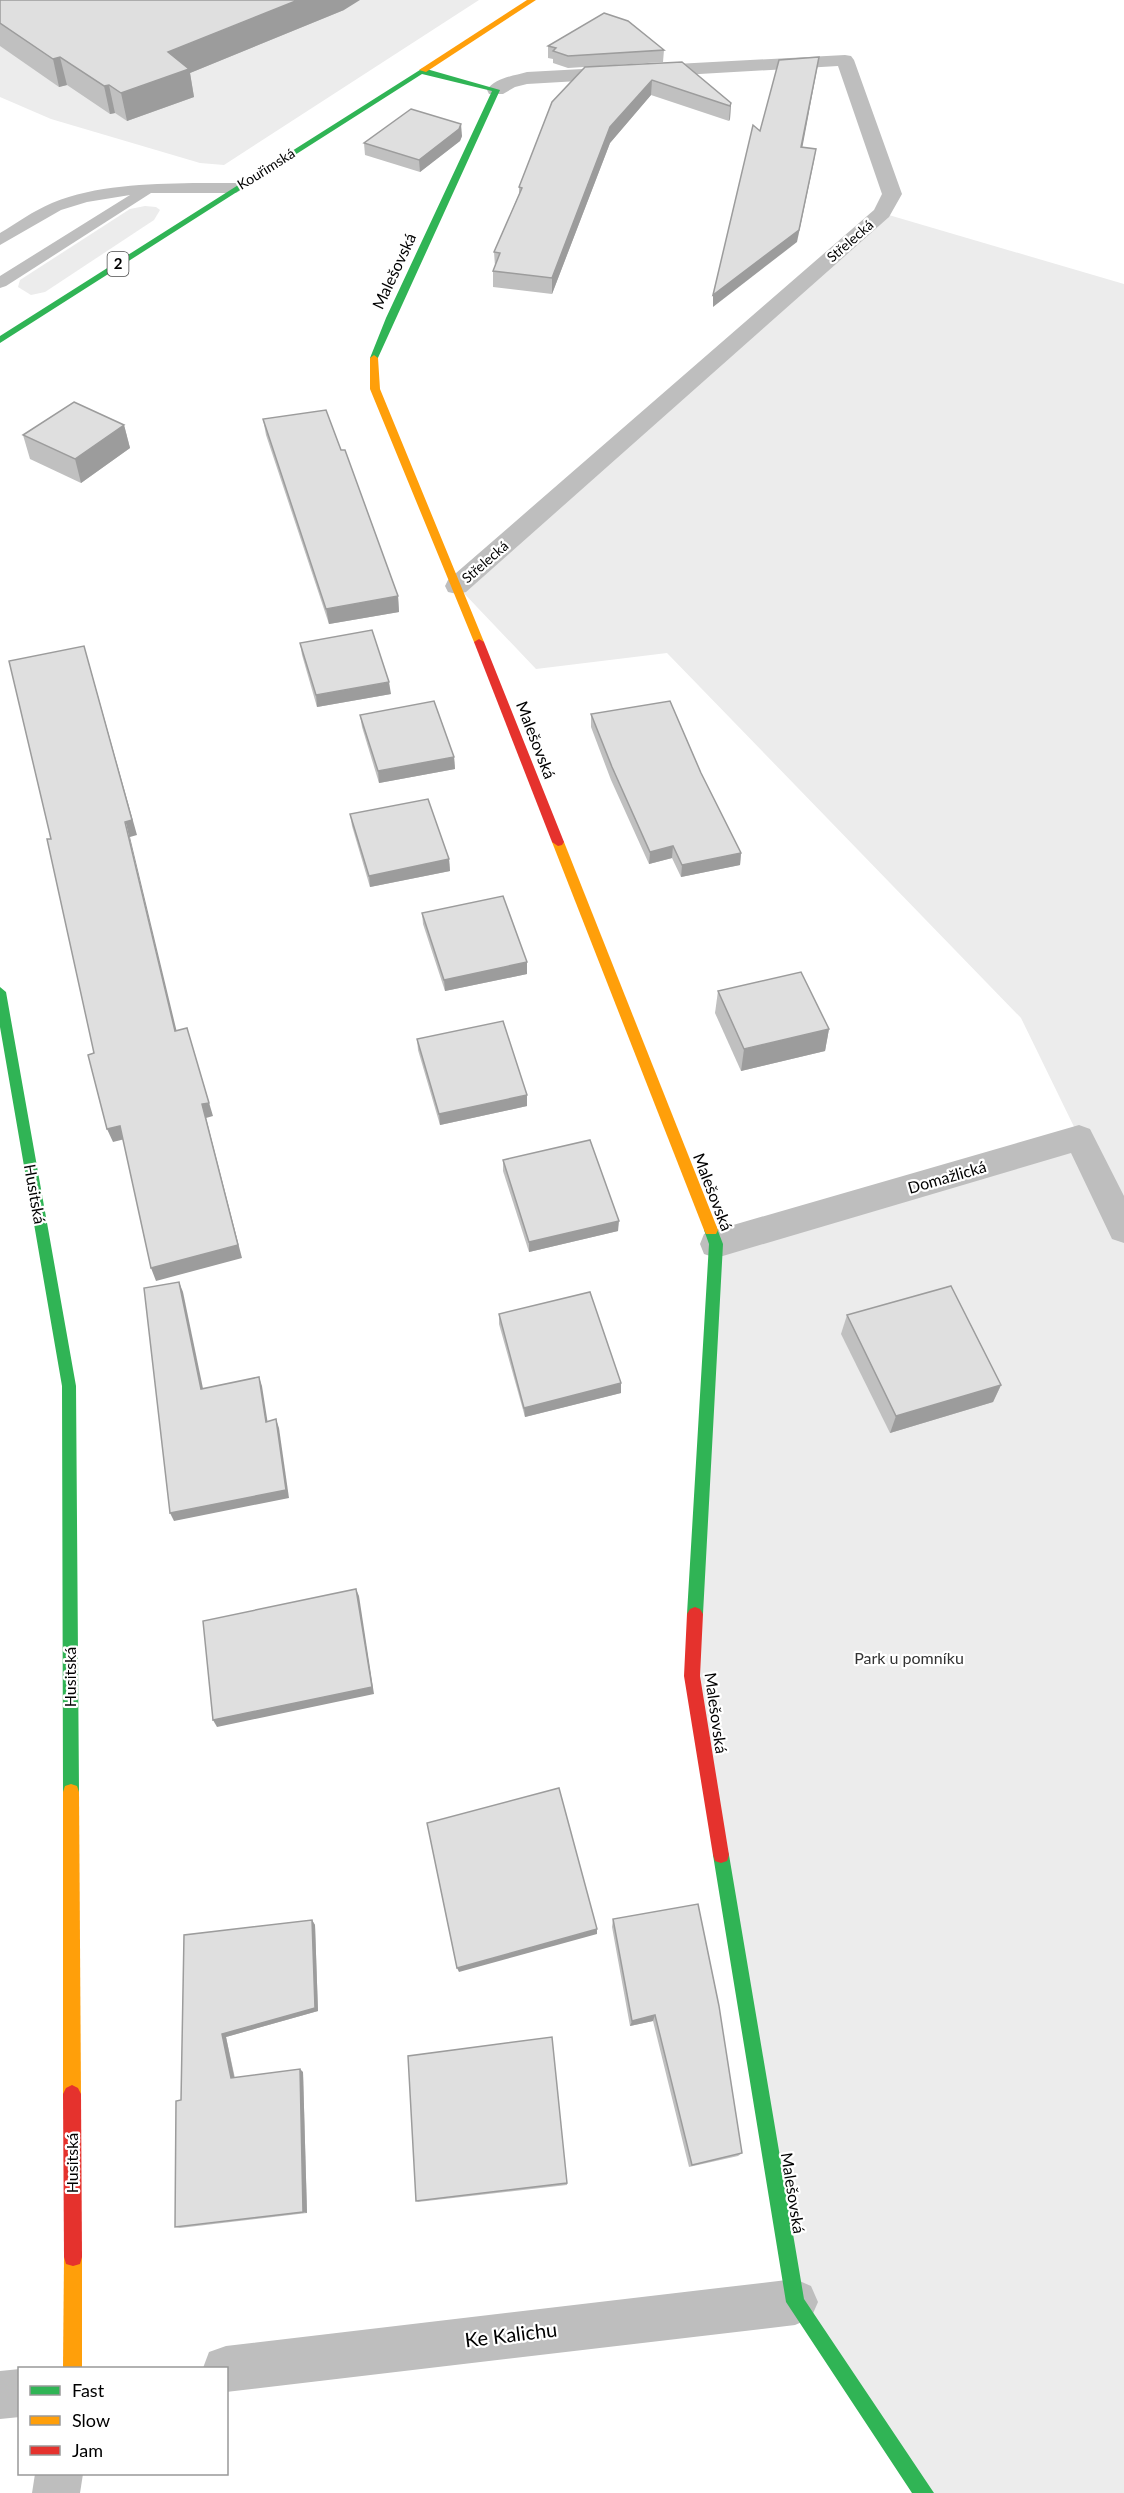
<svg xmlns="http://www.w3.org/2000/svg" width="1124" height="2493" font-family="Lato,sans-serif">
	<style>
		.green { fill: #ececec }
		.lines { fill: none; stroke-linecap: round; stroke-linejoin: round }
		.lane { fill: #bebebe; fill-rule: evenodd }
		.street { fill: #bebebe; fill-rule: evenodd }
		.fast { fill: #30b455; fill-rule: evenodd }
		.slow { fill: #ff9f0a; fill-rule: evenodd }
		.jam { fill: #e5322d; fill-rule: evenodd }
		.wall { fill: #c0c0c0 }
		.shaded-wall { fill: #9c9c9c }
		.building { fill: #dfdfdf; stroke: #9c9c9c; stroke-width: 1.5 }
		.labels { text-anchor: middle; stroke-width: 4.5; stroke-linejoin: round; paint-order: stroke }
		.far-street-label { font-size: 14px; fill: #000; stroke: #fff }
		.shield { fill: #fff; stroke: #4c4c4c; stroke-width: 1.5 }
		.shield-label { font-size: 15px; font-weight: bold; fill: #000 }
		.street-label { font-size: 16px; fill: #000; stroke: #fff }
		.park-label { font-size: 16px; fill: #333; stroke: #fff }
		.near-street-label { font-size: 20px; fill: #000; stroke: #fff }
	</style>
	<rect width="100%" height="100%" fill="#fff"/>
	<!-- green -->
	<g class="green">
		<path d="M0,0h479l-255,165 -24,-2 -149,-44 -51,-22z"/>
		<path d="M145,206l11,1 4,3 -6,10 -109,72 -14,3 -13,-8 2,-7 110,-71z"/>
		<path d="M882,213l242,71v2209h-200l-129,-191 -103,-626 24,-432 363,-107 -58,-119 -354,-365 -131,16 -79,-83z"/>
	</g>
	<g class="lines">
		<!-- lane -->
		<path class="lane" d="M193,183h43l8,5 -8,5h-85l-145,93 -6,2v-12l130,-81 -43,7 -26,8 -61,35v-12c17,-10 33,-22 52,-30 44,-18 94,-19 141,-20z"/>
		<!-- street -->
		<g class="street">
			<path d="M845,55l6,1 3,4 48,134 -13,23 -423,375 -9,2 -9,-2 -3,-6 3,-6 426,-370 8,-16 -44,-128 -311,18 -12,3 -12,7h-14l-2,-4c8,-12 26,-14 40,-18z"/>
			<path d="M1079,1125l11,4 34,67v47l-12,-4 -41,-86 -355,105 -12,-4 -4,-10 4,-10 12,-4z"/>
			<path d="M795,2279l16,7 7,16 -7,16 -16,7 -569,67v-24h-23l6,-16 17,-6z"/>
			<path d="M20,2369v48l-20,2v-48z"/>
			<path d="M35,2474h48l-3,19h-48z"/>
		</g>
		<!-- fast -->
		<g class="fast">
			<path d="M423,68l77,22 -123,270 -7,-2 16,-40 106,-227 -70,-17 -422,269v-7z"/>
			<path d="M0,987l6,5 70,394 3,406 -2,6 -6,2 -6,-2 -2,-6 -1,-406 -62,-359z"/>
			<path d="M711,1224l5,2 7,18 -20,370 -3,5 -5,2 -5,-2 -3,-5 22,-370 -5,-14 2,-4z"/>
			<path d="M721,1847l6,2 2,6 75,444 130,194h-22l-126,-191 -73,-447 2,-6z"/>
		</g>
		<!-- slow -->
		<g class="slow">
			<path d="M527,0h9l-110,72 -7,-2z"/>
			<path d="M374,355l4,3 2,31 104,253 -1,2 -4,1 -5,-3 -104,-253v-31z"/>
			<path d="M558,838l6,4 154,388 -2,4h-10l-2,-4 -152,-388z"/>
			<path d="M71,1784l6,2 2,6 2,302 -3,6 -6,3 -6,-3 -3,-6v-302l2,-6z"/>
			<path d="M73,2248l7,2 2,7v111h-19l1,-111 2,-7z"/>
		</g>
		<!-- jam -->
		<g class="jam">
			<path d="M479,639l5,3 80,200 -2,3 -4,1 -6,-4 -78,-200z"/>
			<path d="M695,1607l5,2 3,5 -3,62 29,179 -2,6 -6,2 -6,-2 -2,-6 -29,-179 3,-62 3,-5z"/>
			<path d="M72,2085l6,3 3,6 1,163 -2,7 -7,2 -7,-2 -2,-7 -1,-163 3,-6z"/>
		</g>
	</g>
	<!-- wall -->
	<g class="wall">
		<path d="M0,0l344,10 -154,63 4,24 -67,24 -12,-8 -5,1 -43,-29 -8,2 -59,-41z"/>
		<path d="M548,46l116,4 -1,12 -95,6 -15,-5v-4l-5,-1z"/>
		<path d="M682,62l49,41 -1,16 -1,2 -78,-26 -41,48 -58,151 -59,-7v-16l2,-5 -1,-14 25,-58v-7l33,-85z"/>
		<path d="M462,136l-2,5 -40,31 -55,-17 -1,-12z"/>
		<path d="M263,419l78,31 57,146 1,16 -70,12 -63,-189z"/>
		<path d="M124,425l6,23 -49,35 -51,-24 -7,-24z"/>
		<path d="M300,643l91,51 -74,13 -15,-52z"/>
		<path d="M591,714l110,59 40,80 -1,12 -59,12 -9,-19 -23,6 -38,-84 -20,-53z"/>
		<path d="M360,715l94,42 1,12 -76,14 -17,-56z"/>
		<path d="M350,814l99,45 1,12 -80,16 -18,-61z"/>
		<path d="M422,913l105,61 -82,17 -22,-67z"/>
		<path d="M718,991l111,38 -4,22 -84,20 -26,-58z"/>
		<path d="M417,1039l110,67 -87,19 -22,-75z"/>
		<path d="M503,1160l115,71 -89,21 -26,-81z"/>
		<path d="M499,1314l122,79 -96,24 -26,-93z"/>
		<path d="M847,1315l154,70 -8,17 -103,31 -49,-99z"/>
		<path d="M613,1919l129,234 -4,3 -49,11 -36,-146 -23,5 -18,-99z"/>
		<path d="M312,1920l3,5 3,86 -92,26 9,41 68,-6 4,141 -127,15 -5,-1 6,-127 3,-165z"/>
		<path d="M552,2037l15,148 -149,17 -2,-1z"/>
	</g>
	<!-- shaded-wall -->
	<g class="shaded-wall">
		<path d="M298,0h62l-16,10 -154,63 4,24 -67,24 -6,-28 47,-41z"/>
		<path d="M60,57l7,28 -8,2 -6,-28z"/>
		<path d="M819,57l-2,12 -17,91 1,-13z"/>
		<path d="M652,80l-1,15 -41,48 -58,151v-16l58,-151z"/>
		<path d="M109,85l6,28 -5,1 -6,-28z"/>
		<path d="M731,103l-1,16 -1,2 1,-15z"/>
		<path d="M461,124l1,12 -2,5 -40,31 -1,-12z"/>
		<path d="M816,149l-2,12 -17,81 -84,65v-12z"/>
		<path d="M124,425l6,23 -49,35 -6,-24z"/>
		<path d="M398,596l1,16 -70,12 -3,-15z"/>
		<path d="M84,646l53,189 -7,2 50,208 -5,-14z"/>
		<path d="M389,682l2,12 -74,13 -1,-12z"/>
		<path d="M454,757l1,12 -76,14 -1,-12z"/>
		<path d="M673,846l-1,12 -23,6 1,-12z"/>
		<path d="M741,853l-1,12 -59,12 1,-12z"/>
		<path d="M449,859l1,12 -80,16 -1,-11z"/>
		<path d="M527,962v12l-82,17 -1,-11z"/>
		<path d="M187,1028l26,88 -7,2 36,140 -86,23 -5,-13 51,-164z"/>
		<path d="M829,1029l-4,22 -84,20 3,-22z"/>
		<path d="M527,1095v11l-87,19 -1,-11z"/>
		<path d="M120,1126l5,13 -12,3 -6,-13z"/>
		<path d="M619,1221l-1,10 -89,21v-10z"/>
		<path d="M179,1282l4,10 22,106 -4,-9z"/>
		<path d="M259,1377l3,9 7,45 -3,-9z"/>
		<path d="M621,1383v10l-96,24 -1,-9z"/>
		<path d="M1001,1385l-8,17 -103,31 6,-17z"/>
		<path d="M276,1419l3,9 10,70 -115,23 -4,-8z"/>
		<path d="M356,1589l3,7 15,98 -157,33 -4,-7z"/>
		<path d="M312,1920l3,5 3,86 -92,26 9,44 -4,-3 -9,-44z"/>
		<path d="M597,1929v5l-138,38 -2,-4z"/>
		<path d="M655,2015l-2,6 -23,5 2,-5z"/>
		<path d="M300,2069l3,3 4,141 -4,-1z"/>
	</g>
	<!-- building -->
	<g class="building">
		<path d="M0,0h298l-130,52 21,17 -68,24 -12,-8 -5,1 -44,-29 -7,2 -53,-36z"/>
		<path d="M604,13l24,8 36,29 -96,6 -15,-5 3,-3 -8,-2z"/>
		<path d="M819,57l-18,90 15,2 -17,81 -86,65 40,-170 7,6 19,-71z"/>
		<path d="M682,62l49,41 -1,3 -78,-26 -42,47 -58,151 -59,-7 7,-18 -6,-1 28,-64 -3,-1 33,-85 33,-35z"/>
		<path d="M411,109l50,15 -2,5 -40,31 -55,-17z"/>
		<path d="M74,402l50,23 -49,34 -52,-24z"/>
		<path d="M326,410l15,40h4l53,146 -72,13 -63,-190z"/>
		<path d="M372,630l17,52 -73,13 -16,-52z"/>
		<path d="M84,646l48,174 -7,2 50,209 12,-3 22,75 -7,1 36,141 -87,23 -31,-142 -13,3 -19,-74 6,-2 -47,-214h4l-42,-178z"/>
		<path d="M434,701l20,56 -76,14 -18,-56z"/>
		<path d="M670,701l31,72 40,80 -59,12 -9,-19 -23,6 -38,-85 -21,-53z"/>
		<path d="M428,799l21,60 -80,17 -19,-62z"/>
		<path d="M503,896l24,66 -83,18 -22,-67z"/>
		<path d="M801,972l28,57 -85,20 -26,-58z"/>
		<path d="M503,1021l24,74 -88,19 -22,-75z"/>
		<path d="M590,1140l29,81 -90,21 -26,-82z"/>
		<path d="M179,1282l22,107 58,-12 7,45 10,-3 10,71 -116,23 -26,-225z"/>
		<path d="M951,1286l50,99 -105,31 -49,-101z"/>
		<path d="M590,1292l31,91 -97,25 -25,-94z"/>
		<path d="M356,1589l16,98 -159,33 -10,-99z"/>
		<path d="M559,1788l38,141 -140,39 -30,-145z"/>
		<path d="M698,1904l21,102 23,147 -50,12 -37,-150 -23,6 -19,-102z"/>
		<path d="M312,1920l3,88 -93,26 9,44 69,-9 3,143 -128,15 1,-126 5,-1 3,-165z"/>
		<path d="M552,2037l15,146 -151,18 -8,-145z"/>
	</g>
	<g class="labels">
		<!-- far-street labels -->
		<g class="far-street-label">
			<text transform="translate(266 169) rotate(-32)" y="5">Kouřimská</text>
			<text transform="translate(850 241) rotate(-41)" y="5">Střelecká</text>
			<text transform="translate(485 562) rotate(-41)" y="5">Střelecká</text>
		</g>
		<!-- shield labels -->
		<rect class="shield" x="107.5" y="252" width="21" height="24" rx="4.5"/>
		<g class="shield-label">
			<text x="118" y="269">2</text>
		</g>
		<!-- street labels -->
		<g class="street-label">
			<text transform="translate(394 271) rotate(-65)" y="6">Malešovská</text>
			<text transform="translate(536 740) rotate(69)" y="6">Malešovská</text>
			<text transform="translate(947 1177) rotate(-16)" y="6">Domažlická</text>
			<text transform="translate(713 1192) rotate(69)" y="6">Malešovská</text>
			<text transform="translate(35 1194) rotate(80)" y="6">Husitská</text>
			<text transform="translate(70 1677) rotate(-90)" y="6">Husitská</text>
			<text transform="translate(716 1713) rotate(82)" y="6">Malešovská</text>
			<text transform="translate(72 2163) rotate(-90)" y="6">Husitská</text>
			<text transform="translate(793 2193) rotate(81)" y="6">Malešovská</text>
		</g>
		<!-- park labels -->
		<g class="park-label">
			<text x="909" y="1664">Park u pomníku</text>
		</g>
		<!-- near-street labels -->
		<g class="near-street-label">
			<text transform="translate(511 2335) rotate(-7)" y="7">Ke Kalichu</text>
		</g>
	</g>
	<!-- legend -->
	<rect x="18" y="2367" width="210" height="108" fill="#ffffff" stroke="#999999" stroke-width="1.5"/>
	<rect x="30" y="2386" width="30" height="9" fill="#30b455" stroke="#999999" stroke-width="1.5"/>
	<text x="72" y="2397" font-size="18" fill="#000000">Fast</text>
	<rect x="30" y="2416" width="30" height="9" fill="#ff9f0a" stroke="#999999" stroke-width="1.5"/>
	<text x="72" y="2427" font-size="18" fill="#000000">Slow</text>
	<rect x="30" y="2446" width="30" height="9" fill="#e5322d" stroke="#999999" stroke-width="1.5"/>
	<text x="72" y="2457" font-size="18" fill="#000000">Jam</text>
</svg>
